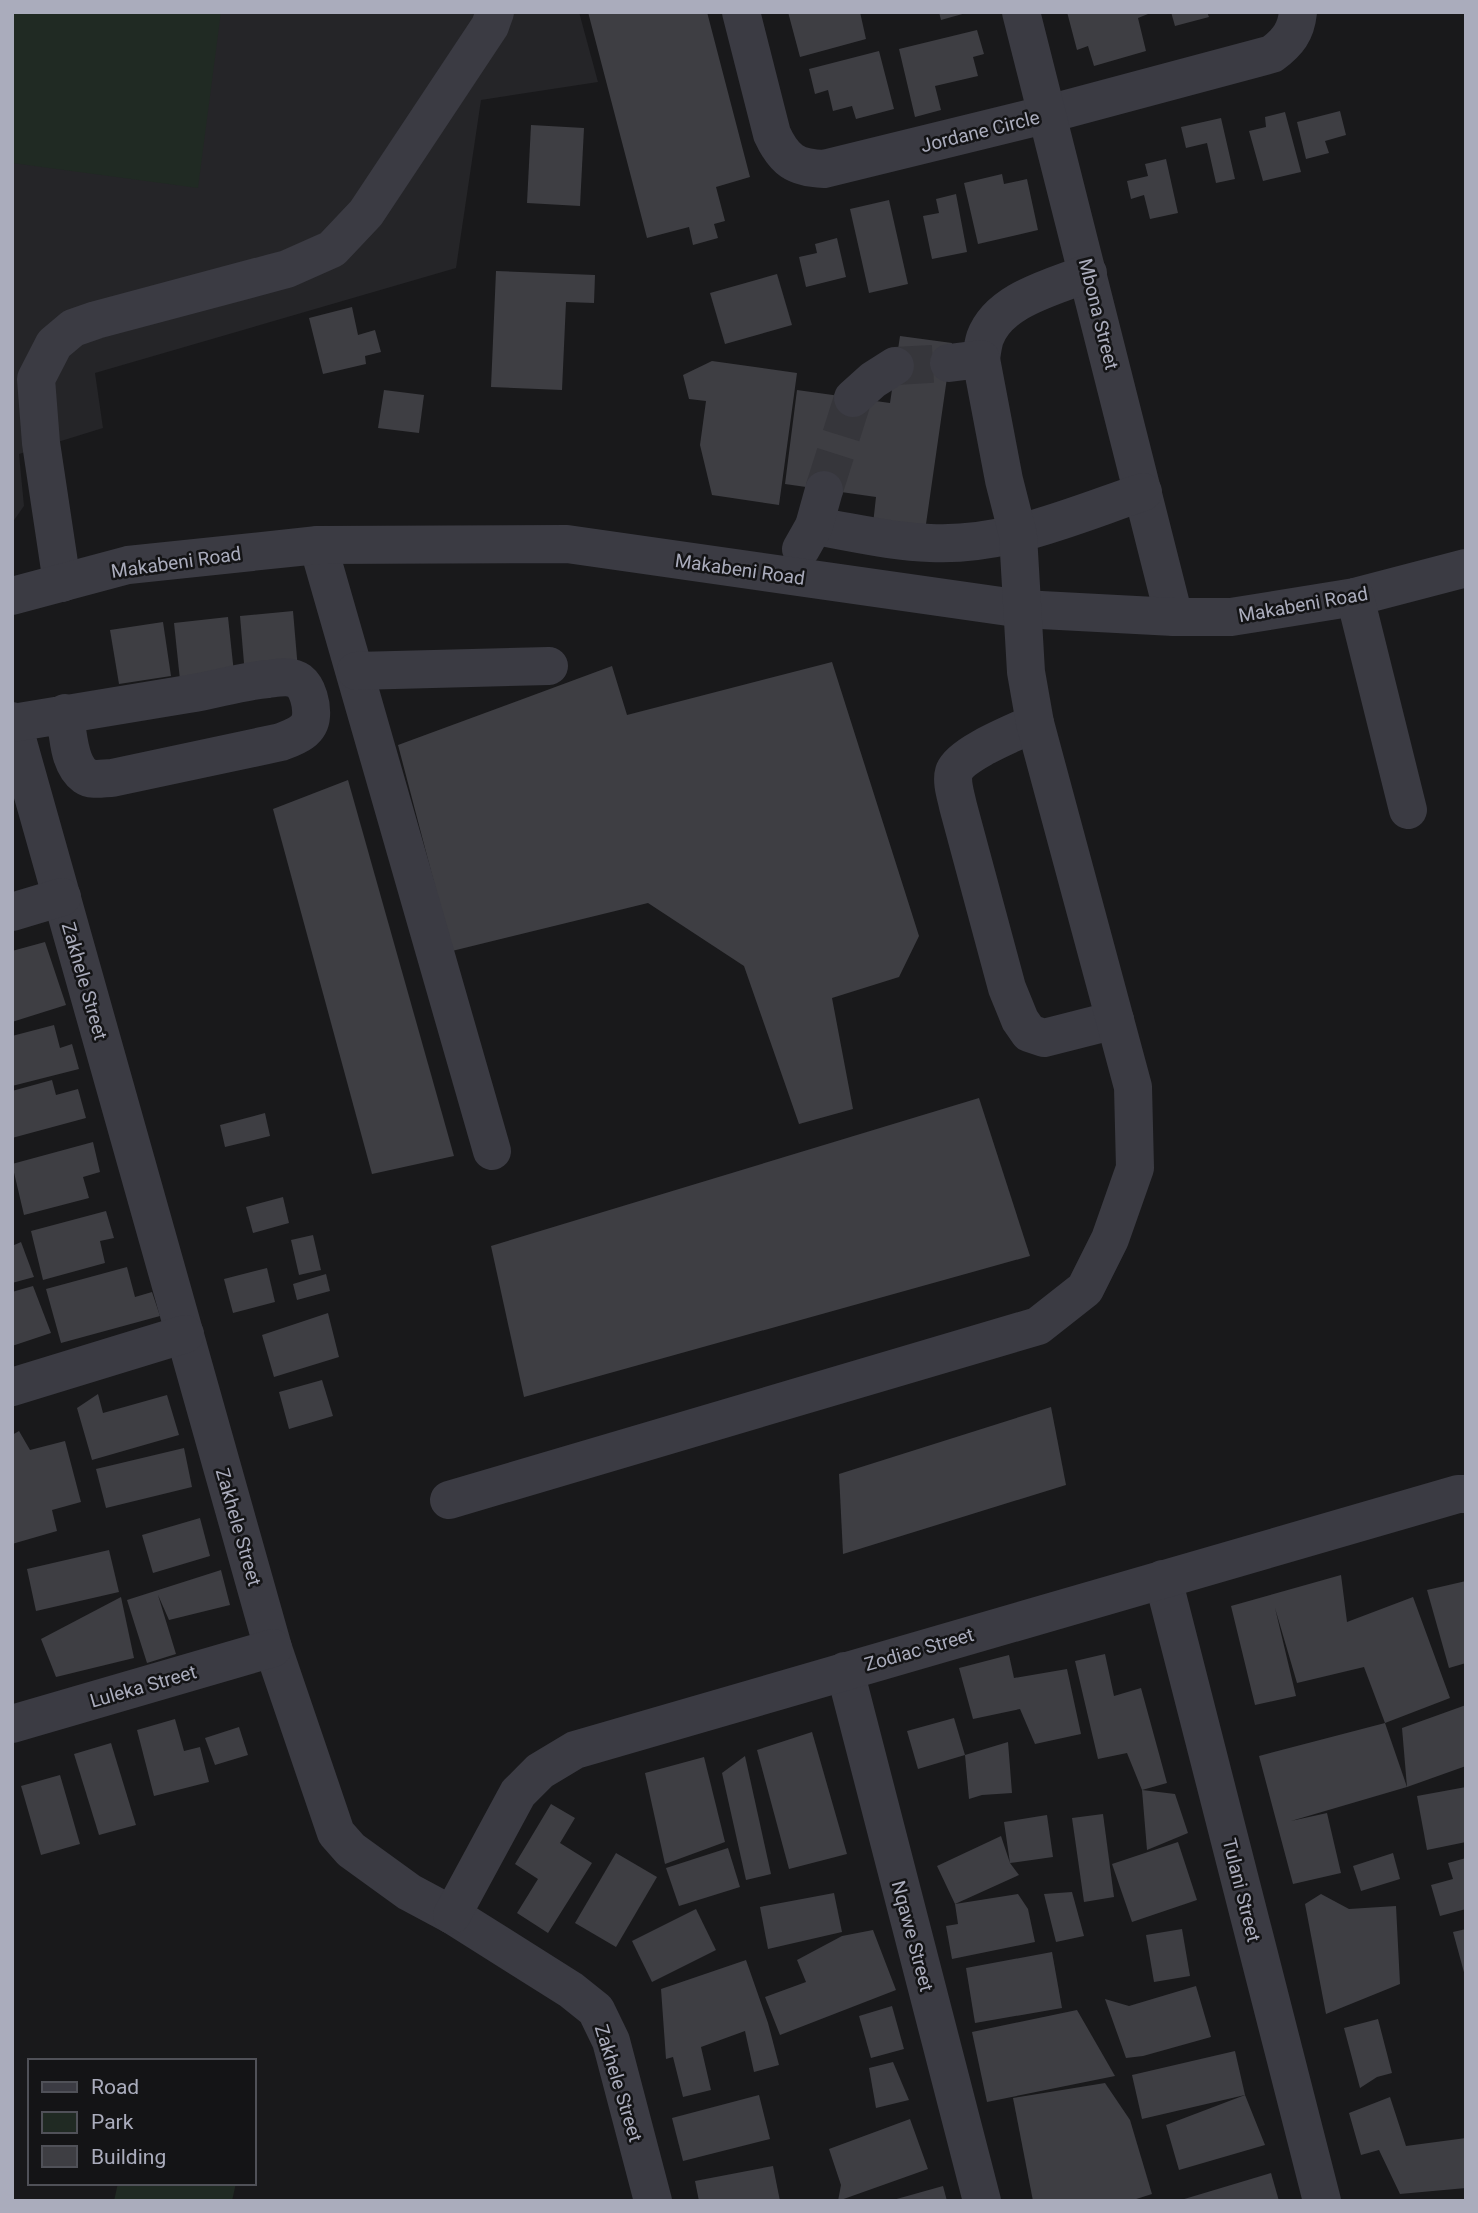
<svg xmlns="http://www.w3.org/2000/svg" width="1478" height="2213" font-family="Roboto,sans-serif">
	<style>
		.built { fill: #252528 }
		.green { fill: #202a23 }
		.building { fill: #3e3e43 }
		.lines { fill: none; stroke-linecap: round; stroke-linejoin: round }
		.minor-tunnel { stroke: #36363b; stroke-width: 38; stroke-dasharray: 38 19; stroke-linecap: butt }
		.minor { stroke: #3b3b43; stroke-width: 38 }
		.labels { text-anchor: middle; stroke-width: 5; stroke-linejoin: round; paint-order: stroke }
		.street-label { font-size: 19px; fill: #aaacbc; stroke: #141416 }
	</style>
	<rect width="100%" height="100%" fill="#19191b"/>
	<!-- built -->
	<path class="built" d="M12,12h567l19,70 -117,18 -25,168 -361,105 8,55 -84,26 5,52 -12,17z"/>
	<!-- green -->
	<g class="green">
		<path d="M12,12h209l-23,176 -186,-25z"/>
		<path d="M118,2183h118l-4,18h-118z"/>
	</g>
	<!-- building -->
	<g class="building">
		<path d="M588,12h119l43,165 -34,10 9,34 -11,3 4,14 -25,7 -4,-18 -42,11z"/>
		<path d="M788,12h72l6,27 -66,18z"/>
		<path d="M939,12h27v1l-25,7z"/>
		<path d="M1067,12h86l-15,6 8,33 -52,15 -6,-20 -11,4z"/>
		<path d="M1171,12h36l2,5 -34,9z"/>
		<path d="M977,30l7,24 -11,3 5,19 -43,10 6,24 -26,7 -16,-68z"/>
		<path d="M879,51l15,58 -38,10 -4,-13 -19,5 -5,-21 -13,4 -6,-25z"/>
		<path d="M1340,111l6,24 -21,6 4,12 -23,6 -9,-37z"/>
		<path d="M1285,112l16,60 -38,9 -14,-50 17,-4 -1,-10z"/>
		<path d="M1221,118l14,61 -19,4 -9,-40 -21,5 -5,-21z"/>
		<path d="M531,125l53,3 -4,78 -53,-3z"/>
		<path d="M1166,159l12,54 -28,6 -6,-24 -13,4 -4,-18 21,-5 -3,-12z"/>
		<path d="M1002,174l2,10 23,-5 11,51 -60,14 -14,-61z"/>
		<path d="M956,194l11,58 -35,7 -9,-43 16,-3 -3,-14z"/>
		<path d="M889,200l19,84 -39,9 -19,-84z"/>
		<path d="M837,238l9,39 -40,10 -7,-30 18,-4 -2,-9z"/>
		<path d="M496,271l99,4 -1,28 -28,-1 -4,88 -71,-3z"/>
		<path d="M777,274l15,51 -67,19 -15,-51z"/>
		<path d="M352,307l6,28 17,-5 6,22 -16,4 1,8 -43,10 -14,-56z"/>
		<path d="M900,336l52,7 -27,188 -52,-7 3,-27 -91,-13 12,-94 93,13z"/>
		<path d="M712,361l85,12 -18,132 -67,-10 -12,-50 6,-44 -17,-2 -6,-24z"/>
		<path d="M384,390l40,5 -5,38 -41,-5z"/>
		<path d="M293,611l5,59 -53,5 -5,-59z"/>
		<path d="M228,617l6,56 -54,7 -6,-57z"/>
		<path d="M163,622l8,54 -52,8 -9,-54z"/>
		<path d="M832,662l87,274 -20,41 -67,21 21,111 -54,15 -55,-158 -96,-63 -196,48 -54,-206 214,-79 15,49z"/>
		<path d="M348,780l106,376 -82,18 -99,-365z"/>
		<path d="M45,942l21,63 -54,17v-71z"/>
		<path d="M54,1025l6,23 12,-4 7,25 -67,17v-50z"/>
		<path d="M52,1080l4,15 22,-6 8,29 -74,20v-47z"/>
		<path d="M979,1098l51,158 -506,141 -33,-151z"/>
		<path d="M265,1113l5,23 -45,11 -5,-22z"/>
		<path d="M93,1142l7,30 -17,5 6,21 -65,17 -12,-51z"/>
		<path d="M283,1197l6,26 -36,10 -7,-26z"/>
		<path d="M106,1211l8,27 -14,3 5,22 -62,17 -12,-49z"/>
		<path d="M313,1235l8,35 -22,5 -8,-35z"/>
		<path d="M21,1242l13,35 -22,6v-37z"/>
		<path d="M127,1267l8,30 17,-5 8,24 -99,27 -15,-54z"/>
		<path d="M267,1268l8,34 -42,11 -9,-34z"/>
		<path d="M326,1274l4,17 -33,9 -4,-16z"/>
		<path d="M33,1286l18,47 -39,13v-54z"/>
		<path d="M328,1313l11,44 -65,20 -12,-42z"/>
		<path d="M322,1380l11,36 -44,13 -10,-37z"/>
		<path d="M98,1394l5,19 64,-18 12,40 -87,25 -15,-52z"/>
		<path d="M1051,1407l15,78 -223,69 -4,-80z"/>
		<path d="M19,1431l11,19 35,-9 16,61 -29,8 5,21 -45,13v-109z"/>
		<path d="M184,1448l8,39 -86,21 -10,-39z"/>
		<path d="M200,1518l10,38 -57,17 -11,-38z"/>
		<path d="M109,1550l10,42 -83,19 -9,-42z"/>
		<path d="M221,1570l9,35 -61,15 -11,-25 18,59 -29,9 -20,-63z"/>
		<path d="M1341,1575l6,47 66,-25 37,101 -65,25 22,64 -116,34 36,-8 14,60 -48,11 -34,-128 126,-33 -21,-56 -67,16 -22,-75 21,88 -41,9 -24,-99z"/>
		<path d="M1466,1581v82l-17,5 -22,-78z"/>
		<path d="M121,1597l13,61 -78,19 -15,-38z"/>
		<path d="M1105,1654l9,42 27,-8 26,95 -25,7 -15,-37 -29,6 -23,-98z"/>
		<path d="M1009,1655l5,23 53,-9 14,65 -46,10 -15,-35 -47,10 -14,-51z"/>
		<path d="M1466,1705v61l-59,21 -5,-59z"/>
		<path d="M954,1718l11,37 -47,14 -11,-38z"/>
		<path d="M175,1719l9,32 16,-4 9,35 -55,14 -17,-66z"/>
		<path d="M239,1727l9,28 -33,10 -10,-27z"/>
		<path d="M812,1732l35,122 -58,15 -32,-119z"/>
		<path d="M1008,1742l4,51 -30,2 -13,4 -4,-44z"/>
		<path d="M111,1743l25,82 -37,10 -25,-81z"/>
		<path d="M745,1756l26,118 -25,6 -24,-107z"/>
		<path d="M704,1757l21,85 -60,22 -20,-91z"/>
		<path d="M60,1775l20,69 -39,11 -20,-69z"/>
		<path d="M1466,1787v55l-39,8 -10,-54z"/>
		<path d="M1142,1790l33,4 13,39 -41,17z"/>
		<path d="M551,1804l24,14 -15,25 32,20 -44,70 -31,-20 21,-34 -23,-15z"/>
		<path d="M1103,1814l11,83 -30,5 -12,-84z"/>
		<path d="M1047,1815l6,42 -43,6 9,12 -64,29 63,-10 10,15 7,33 -83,17 -6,-33 12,-2 -3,-20 -18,-38 64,-30 9,27 -6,-41z"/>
		<path d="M1178,1842l19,58 -65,22 -20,-58z"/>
		<path d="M728,1848l12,39 -61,19 -13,-38z"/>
		<path d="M616,1853l41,24 -41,70 -41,-24z"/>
		<path d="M1393,1853l7,26 -39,12 -8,-25z"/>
		<path d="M1466,1858v51l-26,7 -9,-31 22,-6 -5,-16z"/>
		<path d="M1072,1892l12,44 -28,6 -12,-48z"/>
		<path d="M834,1893l8,39 -74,17 -8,-42z"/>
		<path d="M1321,1894l28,15 47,-3 4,78 -74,30 -21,-110z"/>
		<path d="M696,1909l20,41 -64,32 -20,-41z"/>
		<path d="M1182,1929l8,47 -36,6 -8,-47z"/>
		<path d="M1466,1929v47h-1l-12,-44z"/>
		<path d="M873,1930l23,60 -116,45 -15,-38 41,-15 -9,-22 45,-24z"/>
		<path d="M1052,1952l10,56 -87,15 -9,-55z"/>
		<path d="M746,1960l22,63 11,42 -25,7 -9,-41 -44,16 10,43 -28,7 -10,-40 -7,2 -5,-70z"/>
		<path d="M1196,1986l15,51 -68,19 -17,2 -21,-59 24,7z"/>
		<path d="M892,2006l12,43 -33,9 -12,-42z"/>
		<path d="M1077,2010l38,66 -128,26 -15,-70z"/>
		<path d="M1378,2019l14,54 -15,4 -17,11 -16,-60z"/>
		<path d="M1235,2051l10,44 -103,24 -10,-44z"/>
		<path d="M893,2062l16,38 -33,8 -7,-40z"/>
		<path d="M1105,2083l25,37 22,74 -22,7h-97l-20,-103z"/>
		<path d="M759,2095l11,44 -87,22 -11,-43z"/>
		<path d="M1245,2095l20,50 -86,25 -13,-45z"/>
		<path d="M1390,2097l16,49 60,-8v50l-66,6 -21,-44 -18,5 -12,-42z"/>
		<path d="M910,2119l18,50 -90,32 3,-16 -12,-36z"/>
		<path d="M773,2166l7,35h-81l-4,-20z"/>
		<path d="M1271,2173l8,28h-97l-1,-1z"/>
		<path d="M943,2186l4,15h-54v-1z"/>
	</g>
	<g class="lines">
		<!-- minor-tunnel -->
		<g class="minor-tunnel">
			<path d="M895,366l54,-3"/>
			<path d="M824,490l29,-92"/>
		</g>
		<!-- minor -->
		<g class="minor">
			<path d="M741,12l31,122c12,26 23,34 52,35l224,-55 224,-60c16,-12 24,-22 26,-42"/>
			<path d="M1021,12l153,605"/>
			<path d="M981,359c1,-7 2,-15 4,-21 14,-39 69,-51 103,-65"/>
			<path d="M853,398l20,-18 22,-14"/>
			<path d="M814,526c38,6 78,16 116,17 74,4 145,-28 213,-51"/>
			<path d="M318,545l174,606"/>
			<path d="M801,549l13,-23 10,-36"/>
			<path d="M62,583l-21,-140 -5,-64 18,-35 19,-16 23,-8 191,-51 45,-20 34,-36 124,-187 5,-14"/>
			<path d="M12,596l116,-31 190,-20 249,-1 455,65 152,8h57l124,-20 111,-29"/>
			<path d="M1355,597l53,213"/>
			<path d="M356,671l193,-5"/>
			<path d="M12,721l261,927 63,185 15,17 58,42 43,23 119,75 25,20 15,31 42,160"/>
			<path d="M13,723c58,-10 117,-19 175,-29 27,-4 53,-13 80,-15 9,-1 23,-4 31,2 9,7 13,24 12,35 -1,16 -17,21 -30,26l-169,36c-8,0 -20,3 -27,-2 -17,-12 -17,-44 -20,-63"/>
			<path d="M1035,723c-17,8 -76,31 -81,49 -3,10 2,24 4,34l49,182 13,32 9,13 15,5 71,-18"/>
			<path d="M12,912l50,-15"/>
			<path d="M12,1387l173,-53"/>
			<path d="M449,1500l589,-174 47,-37 25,-50 25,-71 -2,-81 -98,-364 -9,-51 -8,-137 -14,-55 -23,-121 -32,4"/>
			<path d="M1163,1579l159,622"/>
			<path d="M845,1671l137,530"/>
			<path d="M12,1724l261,-76"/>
			<path d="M452,1915l66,-122 22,-22 35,-21 883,-256h8"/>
		</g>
	</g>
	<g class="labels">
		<!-- street labels -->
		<g class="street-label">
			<text transform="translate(980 131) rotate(-14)" y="7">Jordane Circle</text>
			<text transform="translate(1099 314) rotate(76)" y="7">Mbona Street</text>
			<text transform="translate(176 562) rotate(-8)" y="7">Makabeni Road</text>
			<text transform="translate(740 569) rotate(8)" y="7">Makabeni Road</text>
			<text transform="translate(1303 604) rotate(-10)" y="7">Makabeni Road</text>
			<text transform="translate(85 981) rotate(74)" y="7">Zakhele Street</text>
			<text transform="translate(239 1527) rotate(74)" y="7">Zakhele Street</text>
			<text transform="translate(919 1649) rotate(-16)" y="7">Zodiac Street</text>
			<text transform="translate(143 1686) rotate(-16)" y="7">Luleka Street</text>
			<text transform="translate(1242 1890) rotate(76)" y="7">Tulani Street</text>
			<text transform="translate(913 1936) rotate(75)" y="7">Nqawe Street</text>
			<text transform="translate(619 2083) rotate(73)" y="7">Zakhele Street</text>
		</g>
	</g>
	<!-- border -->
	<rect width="1478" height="2213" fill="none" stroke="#aaacbc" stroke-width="28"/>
	<!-- legend -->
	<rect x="28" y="2059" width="228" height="126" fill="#141416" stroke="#505158" stroke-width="2"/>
	<rect x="42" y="2082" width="35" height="10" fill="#3b3b43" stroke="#505158" stroke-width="2"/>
	<text x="91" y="2094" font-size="21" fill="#aaacbc">Road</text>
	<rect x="42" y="2112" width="35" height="21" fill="#202a23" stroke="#505158" stroke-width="2"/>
	<text x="91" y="2129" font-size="21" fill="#aaacbc">Park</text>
	<rect x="42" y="2146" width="35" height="21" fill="#3e3e43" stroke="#505158" stroke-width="2"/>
	<text x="91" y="2164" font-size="21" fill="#aaacbc">Building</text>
</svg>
